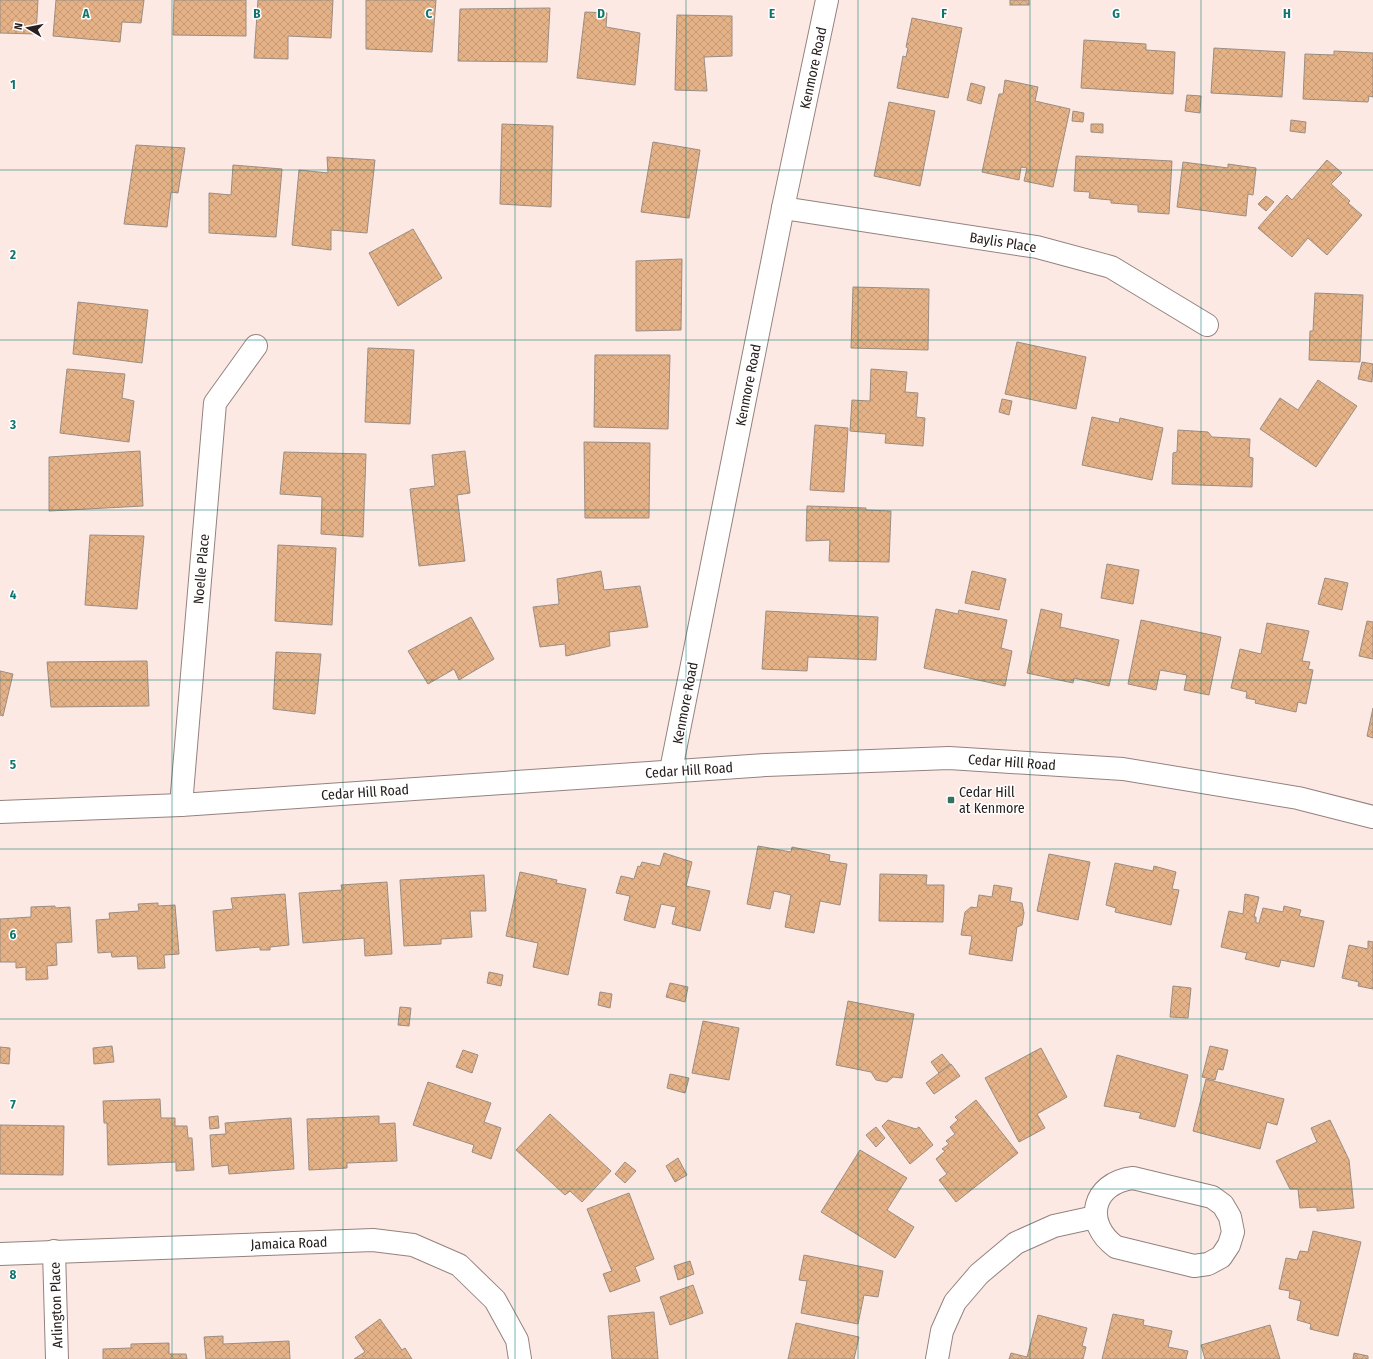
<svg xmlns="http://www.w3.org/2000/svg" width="1373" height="1359" font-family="'Fira Sans Condensed',sans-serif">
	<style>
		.building { fill: url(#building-cross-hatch); stroke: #9b8d82 }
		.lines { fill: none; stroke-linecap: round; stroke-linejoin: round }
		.street-casing { stroke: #94827e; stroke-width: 24 }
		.secondary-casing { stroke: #94827e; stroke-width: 24 }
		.street { stroke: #fff; stroke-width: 22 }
		.secondary { stroke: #fff; stroke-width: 22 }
		.grid { fill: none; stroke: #0f766e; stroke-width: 1; stroke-opacity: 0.55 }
		.poi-dot { fill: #34715e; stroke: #fff; stroke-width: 1.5 }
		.labels { text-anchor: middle; stroke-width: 3; stroke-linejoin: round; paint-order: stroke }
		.street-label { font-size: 14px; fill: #27201f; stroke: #fff }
		.poi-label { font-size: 14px; fill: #27201f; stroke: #fff; text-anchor: start }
		.grid-label { font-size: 13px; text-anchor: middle; font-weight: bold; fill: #0f766e; stroke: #fff; stroke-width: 3; stroke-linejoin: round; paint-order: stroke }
	</style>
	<defs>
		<pattern id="building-cross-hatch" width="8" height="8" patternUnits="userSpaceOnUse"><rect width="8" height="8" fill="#e5b287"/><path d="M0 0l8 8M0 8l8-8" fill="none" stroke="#c49974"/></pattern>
	</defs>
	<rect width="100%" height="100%" fill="#fde9e4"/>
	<!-- building -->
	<g class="building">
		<path d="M0,0h38l-2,34 -36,-1z"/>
		<path d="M56,0h88l-3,23 -19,-1 -2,20 -67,-6z"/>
		<path d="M174,0h72v36l-73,-1z"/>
		<path d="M258,0h75l-2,38 -43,-2v23l-34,-1z"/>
		<path d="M366,0h70l-4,52 -66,-3z"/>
		<rect x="1010" y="0" width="19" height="5"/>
		<path d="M550,8l-3,54 -89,-1 2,-52z"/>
		<path d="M585,12l22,1 -1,14 34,6 -5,52 -58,-7z"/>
		<path d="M677,15l55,1v40l-28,1 3,34 -32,-1z"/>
		<path d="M912,18l50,10 -14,70 -51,-10 6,-32 3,1 2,-9 -2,-1z"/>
		<path d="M1084,40l62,4v6l29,2 -2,42 -92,-6z"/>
		<path d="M1214,48l71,4 -3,45 -71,-4z"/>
		<path d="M1334,51l39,2v44l-4,-1 -1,6 -65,-3 2,-45 29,1z"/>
		<path d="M1005,80l33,7 -3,14 35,8 -17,78 -29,-6 3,-13 -6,-1 -2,13 -37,-8 17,-78h4z"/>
		<path d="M971,83l14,4 -4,17 -14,-4z"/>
		<path d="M1187,95l14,1 -1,17 -15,-2z"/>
		<path d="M889,102l46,9 -15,75 -46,-10z"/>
		<path d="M1073,111l11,2 -1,9 -11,-1z"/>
		<path d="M1291,120l15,2 -1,11 -15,-2z"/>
		<path d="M502,124l51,2 -2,81 -51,-3z"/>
		<path d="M1091,124h12v9l-12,-1z"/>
		<path d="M653,142l47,8 -11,68 -48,-6z"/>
		<path d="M136,145l49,3 -7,45 -7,-1 -4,35 -43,-3z"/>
		<path d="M1076,156l96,5 -3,53 -31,-2v-7l-27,-2v-3l-22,-2 1,-6 -16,-1z"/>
		<path d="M327,157l48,3 -8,73 -36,-3v20l-39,-5 7,-75 29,3z"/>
		<path d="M1327,160l15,13 -11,11 19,17 -2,2 14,12 -35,40 -19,-17 -16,19 -34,-29 29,-33 5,5z"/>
		<path d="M1183,162l45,6v-4l28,4 -3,27 -5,-1 -2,22 -69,-9z"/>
		<path d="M233,165l49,4 -6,68 -67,-4v-40l22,2z"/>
		<path d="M1266,196l8,6 -8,9 -8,-7z"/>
		<path d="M413,229l29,49 -44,28 -29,-53z"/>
		<path d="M682,259l-1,71 -45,1v-70z"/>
		<path d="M853,287l76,2 -1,61 -77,-2z"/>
		<path d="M1315,293l48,2 -3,67 -51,-2 1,-29h3z"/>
		<path d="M78,302l70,8 -6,53 -69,-9z"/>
		<path d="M1017,342l69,15 -10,52 -71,-15z"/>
		<path d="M368,348l46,2 -4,74 -45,-2z"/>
		<path d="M595,355h75l-2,74 -74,-2z"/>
		<path d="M1362,362l11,2 -1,18 -14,-3z"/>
		<path d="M67,369l58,5 -3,24 12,3 -5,41 -69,-9z"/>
		<path d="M871,369l36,3 -2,20 13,1 -2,24 9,1 -2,28 -38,-3 1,-9 -36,-3 2,-31 18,1z"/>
		<path d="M1318,380l39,26 -41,61 -56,-38 20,-31 18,12z"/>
		<path d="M1002,399l10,2 -3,14 -10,-3z"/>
		<path d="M1092,417l27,6 1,-5 43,10 -11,52 -70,-15z"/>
		<path d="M815,425l33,3 -4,64 -34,-2z"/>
		<path d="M1178,430l30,2 4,5 38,2 -1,18 4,1 -1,29 -80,-3 1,-31 4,-1z"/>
		<path d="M584,442l66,1 -1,75h-64z"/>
		<path d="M140,451l3,55 -94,5v-54z"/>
		<path d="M465,451l5,42 -13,2 8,66 -46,5 -9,-77 25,-3 -3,-31z"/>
		<path d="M284,452l82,2 -3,83 -42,-3 1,-37 -42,-3z"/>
		<path d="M807,506l59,2v2l25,1 -2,51 -60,-1 1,-21 -24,1z"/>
		<path d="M90,535l54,1 -7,73 -52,-4z"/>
		<path d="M278,545l58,3 -4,77 -57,-4z"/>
		<path d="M1107,564l32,6 -6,34 -32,-6z"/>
		<path d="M601,571l3,19 36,-4 8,41 -39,5 1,14 -44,10 -1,-12 -25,3 -7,-40 26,-3 -2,-25z"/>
		<path d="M972,571l34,8 -7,31 -34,-7z"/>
		<path d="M1325,578l23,5 -6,27 -24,-6z"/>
		<path d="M936,609l22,5 1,-4 48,10 -6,28 11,3 -7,35 -81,-18z"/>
		<path d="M1041,609l21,5 -2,13 59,13 -10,46 -35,-8 -1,5 -46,-10z"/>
		<path d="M766,611l112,6 -2,43 -68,-3 -1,14 -45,-2z"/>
		<path d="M471,617l23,42 -35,21 -5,-11 -26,15 -20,-33z"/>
		<path d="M1141,620l80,17 -12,58 -25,-5 3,-15 -27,-5 -4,20 -28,-6z"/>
		<path d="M1367,621l6,1v37l-14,-3z"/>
		<path d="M1267,623l42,8 -7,30 8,1 -2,7 5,1 -7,34 -8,-2 -2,10 -41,-9 1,-3 -10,-2 1,-6 -16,-4 9,-39 21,5z"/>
		<path d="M276,652l45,2 -6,60 -42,-5z"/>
		<path d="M147,661l2,45 -98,1 -4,-45z"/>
		<path d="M0,671l13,3 -10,42 -3,-1z"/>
		<path d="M1373,708v30l-6,-2z"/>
		<path d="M758,846l33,6 1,-5 38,8 -1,6 18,3 -7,41 -20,-4 -6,32 -29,-6 6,-32 -17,-4 -4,18 -23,-5z"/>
		<path d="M664,853l28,9 -6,24 24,5 -10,40 -28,-7 4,-17 -15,-3 -6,24 -31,-8 6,-24 -14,-3 5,-17 13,3 4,-13 2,1 2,-5 18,4z"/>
		<path d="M1049,854l41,8 -12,58 -41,-9z"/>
		<path d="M1115,863l38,8 1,-5 22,6 -4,17 7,1 -8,35 -56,-13 1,-4 -10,-3z"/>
		<path d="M520,872l37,8 -1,3 30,6 -18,86 -35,-8 5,-24 -32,-7z"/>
		<path d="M880,874l47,1 -1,10h18l-1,37 -64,-1z"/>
		<path d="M484,875l2,36h-16l2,26 -31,2v5l-37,2 -4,-66z"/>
		<path d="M387,882l5,72 -27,2 -1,-18 -61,5 -4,-50 43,-3 -1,-5z"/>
		<path d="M994,885l18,3 -2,13 12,2 2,10 -2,12 -5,2 -5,34 -43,-7 3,-18 -11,-1 4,-23 6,-5 6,1 2,-13 13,2z"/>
		<path d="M285,894l4,51 -19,2v3h-10v-3l-44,4 -3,-40 20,-2 -2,-11z"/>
		<path d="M1245,894l14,3 -5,20h2v6h3l4,-15 20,4 1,-6 17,4 -2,6 25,5 -10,46 -33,-7 -2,7 -34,-8 2,-6 -26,-6 8,-36 14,3z"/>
		<path d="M158,903v3l17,-1 4,49 -15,1 1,13 -27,1 -1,-13 -25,1 -1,-5 -13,1 -2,-33 14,-1 -1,-6 30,-2 -1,-7z"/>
		<path d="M55,906v2l15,-1 2,35 -16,1 1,22 -10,1 1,13 -22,1v-13l-10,1v-6h-16v-43l31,-2v-10z"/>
		<path d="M1368,941l5,1v47l-15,-3 1,-4 -17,-4 7,-33 19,4z"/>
		<path d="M489,972l14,3 -2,11 -14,-3z"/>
		<path d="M670,983l18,4 -3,15 -19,-5z"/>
		<path d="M1173,986l18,2 -3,30 -18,-1z"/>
		<path d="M600,992l12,2 -2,14 -12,-3z"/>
		<path d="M848,1001l66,13 -12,64 -9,-1 -6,5 -11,-2 -5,-8 -35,-7z"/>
		<path d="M400,1007l11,1 -2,18 -11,-1z"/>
		<path d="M703,1021l36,7 -10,52 -37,-7z"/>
		<path d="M112,1046l2,16 -20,2 -1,-16z"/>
		<path d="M1210,1046l18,4 -5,20 -5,-1 -3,11 -13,-3z"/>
		<path d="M0,1047l10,1 -1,16 -9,-1z"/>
		<path d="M1041,1048l26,49 -30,17 8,14 -26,14 -34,-64z"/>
		<path d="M463,1050l15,5 -6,18 -16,-6z"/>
		<path d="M942,1054l8,10 -11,9 -8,-11z"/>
		<path d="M1117,1055l71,20 -13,52 -36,-9 2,-5 -37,-7z"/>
		<path d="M951,1064l9,12 -26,18 -8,-11z"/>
		<path d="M670,1074l19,4 -4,15 -18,-5z"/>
		<path d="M1206,1079l78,20 -7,26 -10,-3 -7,27 -67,-18z"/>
		<path d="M428,1082l63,21 -7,19 17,6 -10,31 -19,-7 2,-7 -61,-20z"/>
		<path d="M160,1099l1,19h14v8h12l1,12h4l2,32 -18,1v-9l-68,3 -1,-42h-3l-1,-22z"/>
		<path d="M976,1100l42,53 -62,49 -17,-22 8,-6 -11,-15 9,-8 -3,-2 7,-5 -3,-3 9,-7 -5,-7 8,-7 -3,-3z"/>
		<path d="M550,1114l61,57 -29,31 -12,-11 -5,4 -49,-45z"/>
		<path d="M218,1116l1,12 -9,1 -1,-12z"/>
		<path d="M379,1116v8l16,-1 2,38 -50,2v5l-38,2 -2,-51z"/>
		<path d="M291,1118l3,51 -65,5 -1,-9 -16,2 -2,-32 16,-1 -1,-11z"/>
		<path d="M888,1120l28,9 3,-2 14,18 -23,19 -28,-38z"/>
		<path d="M1330,1120l19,40 5,48 -37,3v-4l-17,1 -2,-19h-8l-14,-28 41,-19 -6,-14z"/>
		<path d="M0,1125l64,1 -1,49 -63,-1z"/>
		<path d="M876,1127l9,11 -9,9 -10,-12z"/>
		<path d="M860,1150l47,28 -20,32 27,17 -19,31 -74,-46z"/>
		<path d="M678,1158l9,17 -12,7 -9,-16z"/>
		<path d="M625,1162l11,9 -11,12 -10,-9z"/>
		<path d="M629,1193l25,66 -19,8 5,14 -30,11 -7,-18 9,-3 -25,-62z"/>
		<path d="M1313,1231l48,11 -23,94 -28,-7 1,-5 -14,-4 4,-19 -12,-3 1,-7 -11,-2 7,-31 11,2 3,-9 8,1z"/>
		<path d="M804,1255l79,16 -5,26 -14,-2 -6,29 -57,-11 6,-32 -8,-1z"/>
		<path d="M690,1261l4,13 -16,6 -4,-14z"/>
		<path d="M693,1285l10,28 -33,12 -10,-28z"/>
		<path d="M654,1312l4,47h-46l-4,-43z"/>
		<path d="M1113,1314l31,6 -1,5 29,6 -4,16 20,4 -2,8h-84z"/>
		<path d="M1038,1315l49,13 -5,18 4,1 -3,12h-74l2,-6 16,4z"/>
		<path d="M380,1319l22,31 3,-2 7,11h-58l11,-7 -10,-15z"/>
		<path d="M796,1323l63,14 -5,22h-66z"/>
		<path d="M1270,1325l10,34h-75l-4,-14z"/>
		<path d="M223,1336v8l66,-3 1,18h-84l-2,-22z"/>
		<path d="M169,1343v11h17l1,5h-84v-10l28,-1v-4z"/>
		<path d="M1354,1353l14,3v3h-15z"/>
	</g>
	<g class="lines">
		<defs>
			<g id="street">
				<path d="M783,208l254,39 74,20 96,58"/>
				<path d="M671,770l112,-562 44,-208"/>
				<path d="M181,805l34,-402 41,-57"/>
				<path d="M1133,1178l79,19 11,8 7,12 3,15 -4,13 -8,12 -13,7 -14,2 -78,-19c-33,-24 -24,-64 17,-69z"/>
				<path d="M54,1251l3,108"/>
				<path d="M0,1254l373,-14 40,5 46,20 36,35 22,40 3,19"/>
				<path d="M937,1359l5,-28 13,-29 24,-28 37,-31 38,-17 41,-9"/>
			</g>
			<path id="secondary" d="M0,812l181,-7 585,-40 183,-7 174,11 175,29 75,19"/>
		</defs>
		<!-- street casing -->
		<use href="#street" class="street-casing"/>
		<!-- secondary casing -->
		<use href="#secondary" class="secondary-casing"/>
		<!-- street -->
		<use href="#street" class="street"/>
		<!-- secondary -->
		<use href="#secondary" class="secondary"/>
	</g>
	<!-- grid -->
	<path class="grid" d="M172,0v1359M343,0v1359M515,0v1359M686,0v1359M858,0v1359M1030,0v1359M1201,0v1359M0,170h1373M0,340h1373M0,510h1373M0,680h1373M0,849h1373M0,1019h1373M0,1189h1373"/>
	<!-- markers -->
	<rect class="poi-dot" x="947" y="796" width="8" height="8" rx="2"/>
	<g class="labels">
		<!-- street labels -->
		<g class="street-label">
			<text transform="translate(813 68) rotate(-78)" y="5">Kenmore Road</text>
			<text transform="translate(1003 242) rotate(9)" y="5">Baylis Place</text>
			<text transform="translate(748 385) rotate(-79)" y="5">Kenmore Road</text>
			<text transform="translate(201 569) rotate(-85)" y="5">Noelle Place</text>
			<text transform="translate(685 703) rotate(-79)" y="5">Kenmore Road</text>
			<text transform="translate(1012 762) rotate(4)" y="5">Cedar Hill Road</text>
			<text transform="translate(689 770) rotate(-4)" y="5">Cedar Hill Road</text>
			<text transform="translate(365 792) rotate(-4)" y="5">Cedar Hill Road</text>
			<text transform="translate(289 1243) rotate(-2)" y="5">Jamaica Road</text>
			<text transform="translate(56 1305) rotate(-92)" y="5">Arlington Place</text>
		</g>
		<!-- poi labels -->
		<g class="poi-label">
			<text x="959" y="797">Cedar Hill<tspan x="959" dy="16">at Kenmore</tspan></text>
		</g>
	</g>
	<g class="grid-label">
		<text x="86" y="18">A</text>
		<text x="257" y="18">B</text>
		<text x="429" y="18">C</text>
		<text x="601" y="18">D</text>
		<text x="772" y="18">E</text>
		<text x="944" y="18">F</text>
		<text x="1116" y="18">G</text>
		<text x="1287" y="18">H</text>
		<text x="13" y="89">1</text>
		<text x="13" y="259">2</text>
		<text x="13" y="429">3</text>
		<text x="13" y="599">4</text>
		<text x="13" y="769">5</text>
		<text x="13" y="939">6</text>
		<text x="13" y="1109">7</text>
		<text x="13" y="1279">8</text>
	</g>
	<!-- north arrow -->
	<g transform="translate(28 28) rotate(280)" stroke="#ffffff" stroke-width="3" paint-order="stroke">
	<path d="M0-3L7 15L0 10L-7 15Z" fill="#27201f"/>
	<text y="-6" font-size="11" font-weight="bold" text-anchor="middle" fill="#27201f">N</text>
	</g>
</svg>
